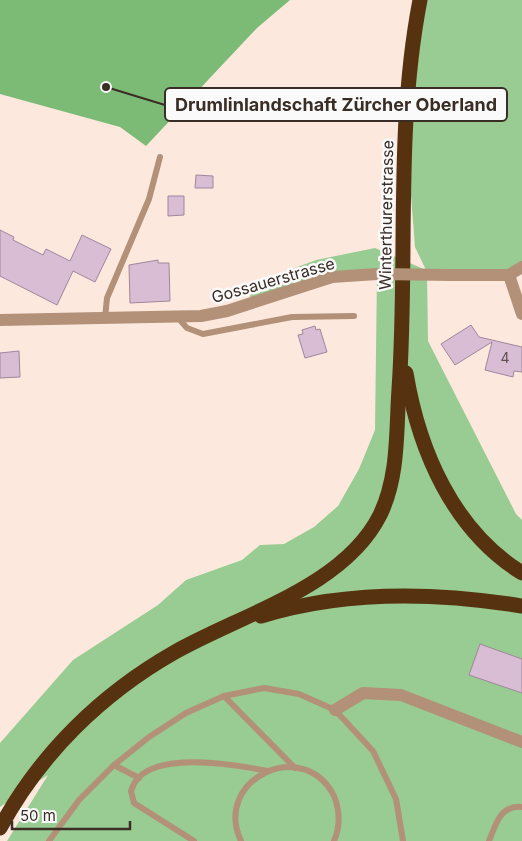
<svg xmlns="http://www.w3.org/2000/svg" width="522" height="841" font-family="Inter,sans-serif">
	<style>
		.green { fill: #98cc92 }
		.forest { fill: #7cbb75 }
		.building { fill: #d8bdd4; stroke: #a0869c }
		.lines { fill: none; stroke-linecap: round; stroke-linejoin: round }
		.lane { stroke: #b29178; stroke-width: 6 }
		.street { stroke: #b29178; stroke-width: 12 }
		.highway { stroke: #573210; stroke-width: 15 }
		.street-bridge { stroke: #b29178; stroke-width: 12 }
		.labels { text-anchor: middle; stroke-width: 5; stroke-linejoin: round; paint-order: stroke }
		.number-label { font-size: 14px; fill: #615152 }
		.street-label { font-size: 16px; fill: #392d26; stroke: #fafafa }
		.leader { fill: none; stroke: #392d26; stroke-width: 2 }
		.callout-dot { fill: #392d26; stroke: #fafafa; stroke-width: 2 }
		.callout { fill: #fafafa; stroke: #392d26; stroke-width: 2 }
		.callout-label { font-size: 18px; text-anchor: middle; font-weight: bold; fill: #392d26 }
	</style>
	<rect width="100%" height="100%" fill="#fde8de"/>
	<!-- green -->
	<path class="green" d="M420,0h102v267l-13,8 -82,-4 1,70 88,173 6,6v321h-515l41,-66 -48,32v-64l73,-83 85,-55 28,-25 56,-20 18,-15 24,-1 30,-17 24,-21 21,-37 16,-39 2,-156 -45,3 -85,28 8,-22 61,-23 59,-12 51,22 -11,-23 -10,-129z"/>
	<!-- forest -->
	<path class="forest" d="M0,0h290l-33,28 -111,118 -26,-19 -120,-33z"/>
	<!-- building -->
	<g class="building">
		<path d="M196,175l17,1v12h-18z"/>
		<path d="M168,196h16v19l-16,1z"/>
		<path d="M0,230l14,7 -1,3 30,15 3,-6 24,12 12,-26 29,14 -16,33 -22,-11 -16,34 -57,-29z"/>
		<path d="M158,260v3h11l1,38 -40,2 -1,-38z"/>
		<path d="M471,325l8,12 43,10v25l-8,-1 -1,6 -28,-7 7,-28 -37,23 -14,-21z"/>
		<path d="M315,326l1,4 4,-1 7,23 -22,6 -7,-23 5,-1 -1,-4z"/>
		<path d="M19,351l1,26 -20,1v-25z"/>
		<path d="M480,644l42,15v34l-53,-18z"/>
	</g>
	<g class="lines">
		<!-- lane -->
		<g class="lane">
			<path d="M105,318l2,-20 42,-99 11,-42"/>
			<path d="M178,318l9,10 16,6 89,-17 62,-1"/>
			<path d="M224,696l71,72"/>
			<path d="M114,765l25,13"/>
			<path d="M49,841l30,-41 35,-35 35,-28 37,-24 38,-17 40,-8 35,6 36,16 38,41 23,48 7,42"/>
			<path d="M194,841l-60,-38 -3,-12c12,-44 106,-26 137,-20"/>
			<path d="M241,841c-29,-62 63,-105 93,-45 6,15 6,31 0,45"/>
			<path d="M489,841c7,-17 11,-36 33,-34"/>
		</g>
		<!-- street -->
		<g class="street">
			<path d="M452,275h57l13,-8"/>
			<path d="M509,275l13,39"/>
			<path d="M0,320l201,-4 26,-5 105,-34 45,-3"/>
			<path d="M335,710l28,-17 38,2 121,47"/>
		</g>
		<!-- highway -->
		<g class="highway">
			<path d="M406,373c13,78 47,157 116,200"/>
			<path d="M261,616c84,-26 175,-24 261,-10"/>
			<path d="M0,828c40,-74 101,-134 175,-176 67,-38 169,-65 205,-137 19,-39 16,-84 19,-126 9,-130 -4,-260 21,-389"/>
		</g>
		<!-- street-bridge -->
		<path class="street-bridge" d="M377,274l75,1"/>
	</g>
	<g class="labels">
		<!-- number labels -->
		<g class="number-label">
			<text x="505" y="363">4</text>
		</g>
		<!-- street labels -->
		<g class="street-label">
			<text transform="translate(386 215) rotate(-89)" y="6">Winterthurerstrasse</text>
			<text transform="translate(273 280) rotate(-16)" y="6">Gossauerstrasse</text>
		</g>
	</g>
	<!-- callouts -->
	<path class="leader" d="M106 87L165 105"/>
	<circle class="callout-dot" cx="106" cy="87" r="5"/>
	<rect class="callout" x="165" y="88" width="342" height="33" rx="5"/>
	<g class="callout-label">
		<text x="336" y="111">Drumlinlandschaft Zürcher Oberland</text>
	</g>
	<!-- scale -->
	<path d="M12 821v8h118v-8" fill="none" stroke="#392d26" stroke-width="2.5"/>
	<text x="20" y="821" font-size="15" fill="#392d26" stroke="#fafafa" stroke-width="4" paint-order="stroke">50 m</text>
</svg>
